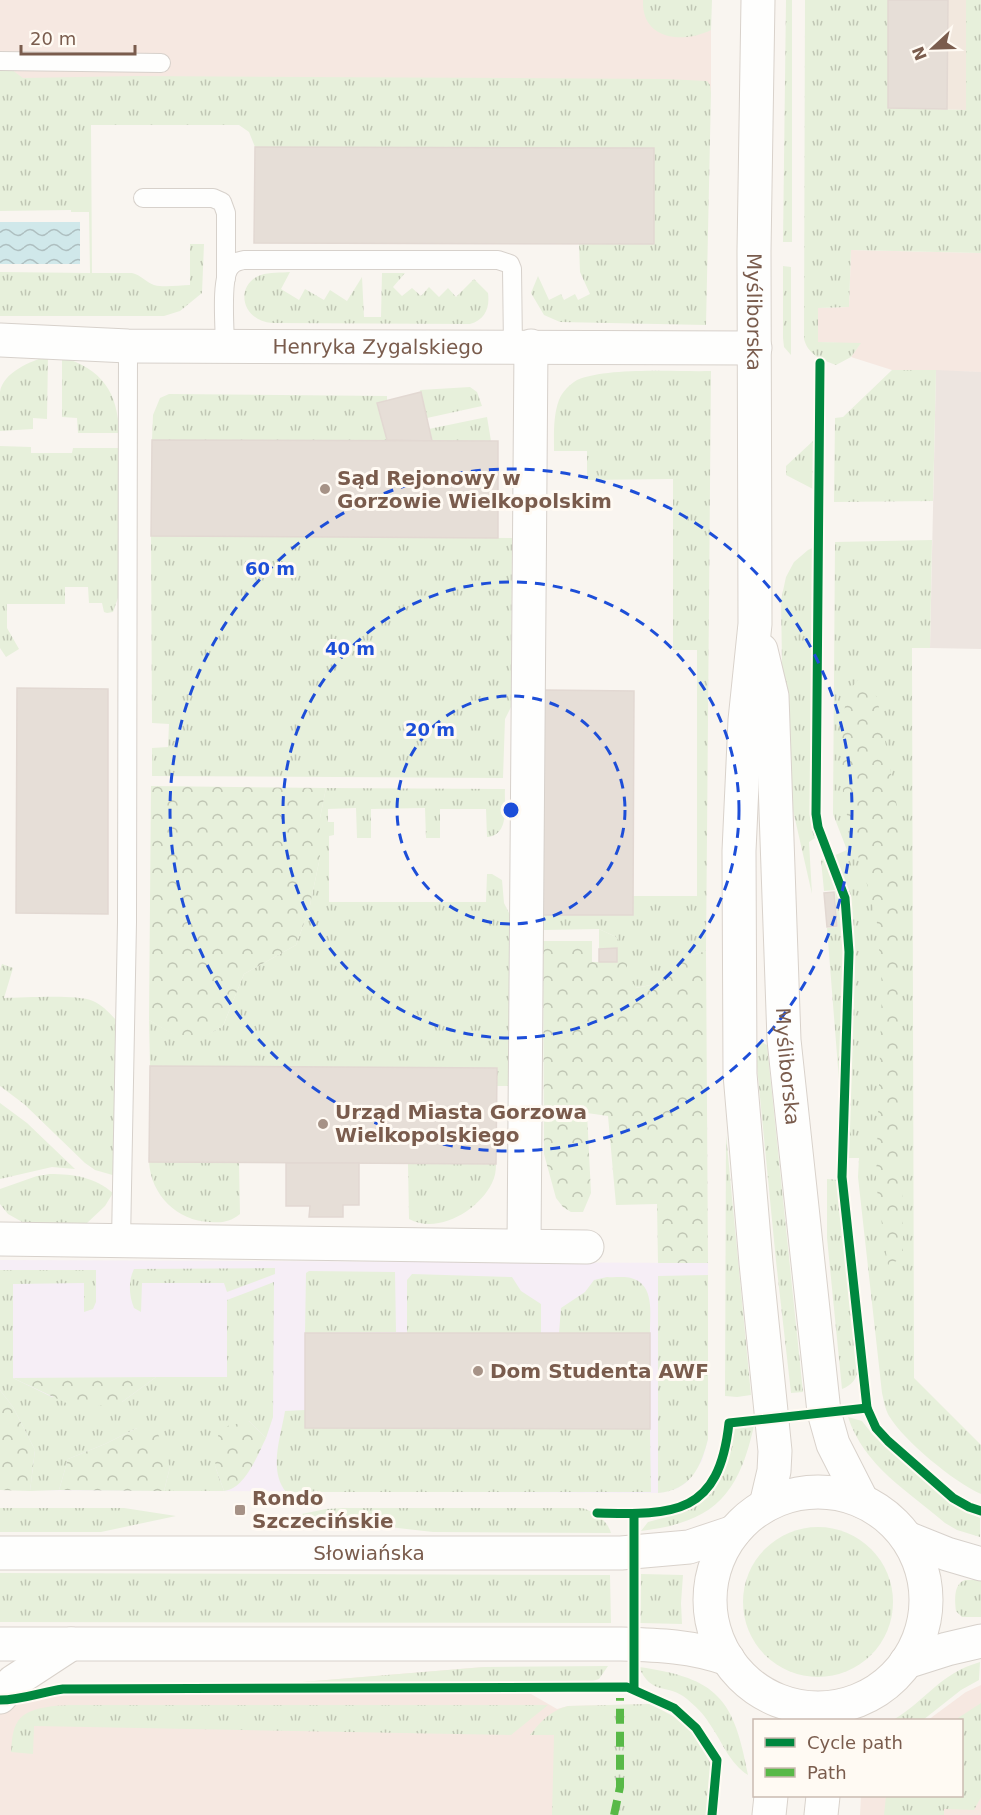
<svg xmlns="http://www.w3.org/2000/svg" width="981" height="1815" font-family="'DejaVu Sans',sans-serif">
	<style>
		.residential { fill: #f2e8de }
		.commercial { fill: #f6e8e1 }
		.industrial { fill: #ede5e0 }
		.education { fill: #f6eef6 }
		.grass { fill: url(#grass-tufts) }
		.forest { fill: url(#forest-crowns) }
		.water { fill: url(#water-waves) }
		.building { fill: #e6ded7; stroke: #e2d8d2; stroke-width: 1.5 }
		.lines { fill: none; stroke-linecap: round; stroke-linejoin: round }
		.lane-casing { stroke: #d7d1cb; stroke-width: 20 }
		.street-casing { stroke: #d7d1cb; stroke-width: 35 }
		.secondary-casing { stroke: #d9d2cb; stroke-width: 35 }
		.lane { stroke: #fefefd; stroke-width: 18 }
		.street { stroke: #fefefd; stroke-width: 33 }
		.secondary { stroke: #fefefd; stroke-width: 33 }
		.quiet { stroke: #58b947; stroke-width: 8; stroke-dasharray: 15 8; stroke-linecap: butt }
		.cycleway-casing { stroke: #fffaf3; stroke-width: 13 }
		.cycleway { stroke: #00873e; stroke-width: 9 }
		.ring { fill: none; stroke: #1d4ed8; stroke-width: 3; stroke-dasharray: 10 8 }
		.poi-dot { fill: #a69286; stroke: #fffaf3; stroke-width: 2 }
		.labels { text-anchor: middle; stroke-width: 6; stroke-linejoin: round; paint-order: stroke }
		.street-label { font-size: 20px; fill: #7a5c4d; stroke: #fffaf3 }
		.poi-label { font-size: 20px; font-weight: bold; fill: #7a5c4d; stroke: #fffaf3; text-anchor: start }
		.centre { fill: #1d4ed8; stroke: #fffaf3; stroke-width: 3 }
		.ring-label { font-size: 18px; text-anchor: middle; font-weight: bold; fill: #1d4ed8; stroke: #fffaf3; stroke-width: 6; stroke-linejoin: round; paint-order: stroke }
	</style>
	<defs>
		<pattern id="grass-tufts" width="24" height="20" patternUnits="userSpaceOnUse" patternTransform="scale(1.5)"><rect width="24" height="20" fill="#e7f0db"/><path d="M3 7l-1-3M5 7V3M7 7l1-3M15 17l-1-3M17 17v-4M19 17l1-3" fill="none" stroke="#c0c6b4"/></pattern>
		<pattern id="forest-crowns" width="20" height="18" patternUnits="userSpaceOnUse" patternTransform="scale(1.5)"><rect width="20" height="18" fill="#e7f0db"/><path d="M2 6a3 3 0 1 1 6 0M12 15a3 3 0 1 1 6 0" fill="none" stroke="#c0c6b4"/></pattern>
		<pattern id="water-waves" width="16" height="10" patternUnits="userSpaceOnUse" patternTransform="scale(1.5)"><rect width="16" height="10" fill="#d0e8ea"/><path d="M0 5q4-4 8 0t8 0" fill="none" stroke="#aebfc0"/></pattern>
	</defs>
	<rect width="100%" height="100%" fill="#f9f5f0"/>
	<!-- residential -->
	<path class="residential" d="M888,0h78v110l-78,-2z"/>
	<!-- commercial -->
	<g class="commercial">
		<path d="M0,0h711v93l-711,-4z"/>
		<path d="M851,250l130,3v119l-89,-2 -41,-13 9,-13 -42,-2v-34l31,-1z"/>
		<path d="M484,1667l73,42 11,-3 82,-2 30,16 12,13 19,31v19l-4,32h-707v-123l266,-7z"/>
		<path d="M981,1685v130h-121l1,-19h101v-76h-34l38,-28z"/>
	</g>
	<!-- industrial -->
	<path class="industrial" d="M936,370l45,2v277l-51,-1z"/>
	<!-- education -->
	<path class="education" d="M0,1260l708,3v176l-6,22 -16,22 -10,6 -18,4 -658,-3z"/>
	<!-- grass -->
	<g class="grass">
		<path d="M643,0h69l-1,30c-28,14 -70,10 -68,-30z"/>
		<path d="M786,0h6v242h-9z"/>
		<path d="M805,0h83v108l78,2v-110h15v253l-130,-3 -2,57 -31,1v34l43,1 -10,14 -15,8c-14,-5 -28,-10 -32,-26z"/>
		<path d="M0,70h12l11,8 113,-2 530,3 41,2 3,4 1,8 -5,232 -146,-3 -16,-7 -13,-22 7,-17 11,24 12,-6 3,6 11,-6 3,6 12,-6 -10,-22 -1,-28h75v-96l-399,-1 -6,-15 -10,-7h-148l1,148h40c9,2 14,9 22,12 11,3 25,0 36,0v-41h14l-2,49 -22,18 -16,5h-164v-44l90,1 -1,-61h-18v-2l-71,1z"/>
		<path d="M783,266l8,1v88l-7,-8 -1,-9z"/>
		<path d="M290,272l-9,17 18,11 6,-11 19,11 6,-10 17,11 15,-24 2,40h17l1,-44h23l-12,14 9,9 10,-8 9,8 8,-9 10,10 9,-9 8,9 18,-18 14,14c2,15 -3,27 -18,31l-198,-1c-32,-3 -37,-39 -11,-48 8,-3 20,-2 29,-3z"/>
		<path d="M48,356l-1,63 -14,-1v11l-33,2c0,-12 0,-26 0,-39 3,-20 31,-31 48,-36z"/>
		<path d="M62,357c40,12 56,35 57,76h-41l-1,-15 -15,-1z"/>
		<path d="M892,370h44l-3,131 -99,1 1,-84 8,-1z"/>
		<path d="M711,371l-5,580 -21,6 -29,27 -21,4 -11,-17 -8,-34 -17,-8 -55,1 -2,-15h91v-19h64v-246h-24v-171l-86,1v-29h-33c0,-17 -1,-35 5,-51 3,-8 11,-16 18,-20 31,-13 99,-8 134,-9z"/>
		<path d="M470,387l7,5 5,14 -55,12 -7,-28z"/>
		<path d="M169,394l218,2v4l-10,3 10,37h-235l1,-25 7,-17z"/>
		<path d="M487,417l4,24h-59l-3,-12z"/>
		<path d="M813,441v48l-27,-14v-9z"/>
		<path d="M0,446l31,1v6h41l1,-5h45l1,147 -6,17 -6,1 -3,-1 -2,-9h-13l-1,-16h-23v17h-58v24l12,21 -13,8 -6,-9z"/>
		<path d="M151,536l361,2 -1,169 -6,12 -2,59 -351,-2v-28l16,-1 1,-23 -17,-1z"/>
		<path d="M932,540l-2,108h-18l2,730 67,67v49c-27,-12 -77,-53 -92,-78 -4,-7 -5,-15 -7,-23l-24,-216 1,-19h-11l5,-203 -2,-48 -2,-11 -16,-40 14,-6 -14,-36 2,-272z"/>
		<path d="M817,546l-2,292 -6,4 3,52 -22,-97 -7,-72 -2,-125 5,-23 8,-15 14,-12z"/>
		<path d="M326,788l179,1c-1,17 5,46 -18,48l-1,-28h-46v29h-14l-1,-30 -54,1v29h-14l-1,-30 -28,1v13h6v13l-5,1v66h157l1,-28h5l10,6 2,23 6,12 1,171h-14v-18l-347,-2 -1,-46 41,24 33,-18 21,-52 52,-29 13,-35 11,-53v-39z"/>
		<path d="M824,859l17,44 3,50 -4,140 -13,-165 11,-1 -3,-37 -11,1 -3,-31z"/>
		<path d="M2,964l11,4 -9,30c21,0 72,-4 89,3 10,4 18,14 25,21l-2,154 -21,-6 -10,-7 -61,-59 -24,-18v-116z"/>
		<path d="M760,1041l7,4 36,347 -12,1 -15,-132 -21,-215z"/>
		<path d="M0,1103l27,20 48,46 -23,-2 -52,12z"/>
		<path d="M726,1135l25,260 -14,2 -12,-1z"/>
		<path d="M149,1162l90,1 1,51c-10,8 -18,9 -30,8 -33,-1 -59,-27 -61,-60z"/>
		<path d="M408,1164h88c0,7 -1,13 -4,19 -13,27 -54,52 -83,36z"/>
		<path d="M50,1174c24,0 44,3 63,19l-8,13 -19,18 -53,4 -25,-14 -8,-10v-15l37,-13z"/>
		<path d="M827,1179l11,1 20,188c-1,11 -6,17 -16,21l-15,-151z"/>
		<path d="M275,1268v6l-48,18 -3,-9h-82l-1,29 -7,-4c-5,-12 -6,-27 0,-39z"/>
		<path d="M0,1270h96v32l-3,7 -9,3v-29l-71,1v94l39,19 70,5 34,-25h71v-77l47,-18 -1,135 -7,21 -17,-17 -34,45 9,25h-60l6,-24 -33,-39 -32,16 -37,15 -9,31 -29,1 5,-41 -22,-43 -13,-17z"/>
		<path d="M309,1271l86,1 1,60 -91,1 1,-60z"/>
		<path d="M412,1274l100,3 9,14 20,13v29h-134v-53z"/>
		<path d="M708,1275v164c-7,28 -17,51 -50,54v-217z"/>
		<path d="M607,1277c7,1 17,-1 24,1 24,6 19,36 19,55h-91l2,-25 24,-16 9,-12z"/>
		<path d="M305,1410v18l345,1 1,63h-365c-18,-22 -5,-56 -1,-81z"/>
		<path d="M848,1417l14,4 11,14 88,74 19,9v19l-23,-7 -12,-7c-37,-32 -81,-57 -97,-106z"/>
		<path d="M754,1426c-16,70 -40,96 -113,105l7,-9 34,-9 24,-15 17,-24 5,-12 5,-30 3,-5z"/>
		<path d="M0,1508h124l52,8 -75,16h-101z"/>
		<path d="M343,1508h239c13,4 25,12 29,25l-178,-1 -141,-16 34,-7z"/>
		<circle cx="818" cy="1602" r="75"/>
		<path d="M0,1573l610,2 1,48 -611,-1z"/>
		<path d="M641,1574l42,1 -2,28 1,21 -42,-1z"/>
		<path d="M965,1580h16v37h-19l-6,-6c-1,-10 -3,-27 9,-31z"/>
		<path d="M980,1662l-1,18 -18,10 -38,30h-30c34,-20 46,-46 87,-58z"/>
		<path d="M608,1666l-9,13 -12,4 -321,2 218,-18z"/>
		<path d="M639,1667c79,11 95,32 109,108 -19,-12 -26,-34 -39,-52 -5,-9 -14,-17 -22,-24 -19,-16 -36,-3 -48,-32z"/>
		<path d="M981,1703v94l-7,13 -30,-1v6h-60l2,-19h76v-76h-7z"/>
		<path d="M650,1704l30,16 12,13 19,31v19l-4,32h-155l2,-80h-24c11,-14 20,-24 38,-29z"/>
		<path d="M108,1705h440l-37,30 -477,-9 -1,28 -22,-2c1,-11 1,-22 7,-31 14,-21 67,-15 90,-16z"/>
	</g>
	<!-- forest -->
	<g class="forest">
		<path d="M859,679l18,18 21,115 5,445 -15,9 -12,-83 6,-196 -5,-64 -13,-50 -12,-34 -9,-43 -1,-55 4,-47z"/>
		<path d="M151,786l175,2 -6,30v39l-11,53 -13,35 -52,29 -21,52 -33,19 -41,-25z"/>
		<path d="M599,929l17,8 15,19 -6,15 11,17 20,-4 29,-27 21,-6 2,312h-50l-1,-59 -41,1 -8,-89 -21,-3 4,80 -8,19h-12l-8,-5 -7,-9 -12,-44 -1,-213h49v21h24l1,-13h-18z"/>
		<path d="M156,1377l-34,25 -43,7 -66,-31z"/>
		<path d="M0,1390l13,17 22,43 -5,41 -30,-1z"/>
		<path d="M249,1421l17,17c-9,18 -21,51 -42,53l-9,-25 4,-38z"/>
		<path d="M137,1428l20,3 13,36 -6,24 -105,-1 9,-31 37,-15z"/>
	</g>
	<!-- water -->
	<rect class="water" x="0" y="222" width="80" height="42"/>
	<!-- building -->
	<g class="building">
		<path d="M888,0h60l-1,109 -59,-1z"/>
		<path d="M255,147l399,1v96l-400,-1z"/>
		<path d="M421,392l11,49 -45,-1 -10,-37z"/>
		<path d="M152,440l346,1v97l-347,-2z"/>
		<path d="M17,688l91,1v225l-92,-1z"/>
		<path d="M543,690l91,1 -1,224h-91z"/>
		<path d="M834,892l3,34 -10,1 -3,-34z"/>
		<path d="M617,948v14h-18v-13z"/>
		<path d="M150,1066l347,2 -1,96 -347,-2z"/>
		<path d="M286,1163h73v42h-16v12h-34l1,-11h-24z"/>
		<path d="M305,1333h345v96l-345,-1z"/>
	</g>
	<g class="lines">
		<defs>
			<g id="lane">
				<path d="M0,61l161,2"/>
				<path d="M143,198h70l9,4 4,11v65"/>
				<path d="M225,346c0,-16 -5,-69 6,-80 3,-4 8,-5 13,-6h254l12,4 2,5 1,78"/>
				<path d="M121,1241l6,-319 1,-576"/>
			</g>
			<g id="street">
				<path id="s1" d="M0,340l128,6 627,2"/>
				<path d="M0,1239l587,8"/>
				<path d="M524,1245l7,-899"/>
				<path d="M907,1538l40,16 34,10"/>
				<path d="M906,1662l41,-13 34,-8"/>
			</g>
			<g id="secondary">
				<path id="s2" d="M758,0l-4,251 1,373 -10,96 -6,131 1,223 16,189 19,188 -1,20 -8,34"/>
				<path id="s3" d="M761,650l11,46 12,344 40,372 9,32 29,57"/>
				<circle cx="818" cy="1600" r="108"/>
				<path id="s4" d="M0,1553h621l68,-6 45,-15"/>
				<path d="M0,1644h621c37,1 71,2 107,15"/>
				<path d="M0,1697l13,-15 58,-38"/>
				<path d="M769,1815l2,-19"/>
				<path d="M821,1815l2,-19"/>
			</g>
		</defs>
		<!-- lane casing -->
		<use href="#lane" class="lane-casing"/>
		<!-- street casing -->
		<use href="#street" class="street-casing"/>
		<!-- secondary casing -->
		<use href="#secondary" class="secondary-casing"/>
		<!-- lane -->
		<use href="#lane" class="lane"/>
		<!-- street -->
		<use href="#street" class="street"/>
		<!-- secondary -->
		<use href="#secondary" class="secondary"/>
		<!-- quiet -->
		<path class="quiet" d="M614,1815l6,-28v-89"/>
		<defs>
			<g id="cycleway">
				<path d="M820,363l-4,451 2,13 27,71 4,54 -7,225 25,231 9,20 12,13 65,57 16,9 12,4"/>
				<path d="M597,1513c78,2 122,2 132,-90l138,-15"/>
				<path d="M634,1514v175"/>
				<path d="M0,1700c22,0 41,-8 63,-11l564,-2 47,21 22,20 21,32 -5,55"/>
			</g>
		</defs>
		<!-- cycleway casing -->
		<use href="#cycleway" class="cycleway-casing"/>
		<!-- cycleway -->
		<use href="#cycleway" class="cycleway"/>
	</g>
	<!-- distance rings -->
	<g class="ring">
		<circle cx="511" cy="810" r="114"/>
		<circle cx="511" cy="810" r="228"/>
		<circle cx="511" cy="810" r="341"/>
	</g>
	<!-- markers -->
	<g class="poi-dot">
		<circle cx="325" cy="489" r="6"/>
		<circle cx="323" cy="1124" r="6"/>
		<circle cx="478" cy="1371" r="6"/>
		<rect x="234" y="1504" width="12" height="12" rx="3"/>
	</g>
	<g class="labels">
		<!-- street labels -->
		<g class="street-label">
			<text dy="7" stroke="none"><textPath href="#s2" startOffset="312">Myśliborska</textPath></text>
			<text dy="7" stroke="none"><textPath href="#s1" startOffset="378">Henryka Zygalskiego</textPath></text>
			<text dy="7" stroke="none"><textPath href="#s3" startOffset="418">Myśliborska</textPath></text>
			<text dy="7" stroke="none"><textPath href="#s4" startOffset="369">Słowiańska</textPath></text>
		</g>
		<!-- poi labels -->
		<g class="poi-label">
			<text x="337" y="485">Sąd Rejonowy w<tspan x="337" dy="23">Gorzowie Wielkopolskim</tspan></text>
			<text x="335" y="1119">Urząd Miasta Gorzowa<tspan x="335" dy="23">Wielkopolskiego</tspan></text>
			<text x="490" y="1378">Dom Studenta AWF</text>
			<text x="252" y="1505">Rondo<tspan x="252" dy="23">Szczecińskie</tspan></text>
		</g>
	</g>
	<circle cx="511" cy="810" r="9" class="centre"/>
	<g class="ring-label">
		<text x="270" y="575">60 m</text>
		<text x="350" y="655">40 m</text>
		<text x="430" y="736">20 m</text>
	</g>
	<!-- legend -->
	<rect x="753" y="1719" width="210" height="78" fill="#fffaf3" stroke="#cabbb1" stroke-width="1.5"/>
	<rect x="765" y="1738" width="30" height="9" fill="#00873e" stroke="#cabbb1" stroke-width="1.5"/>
	<text x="807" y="1749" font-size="18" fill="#7a5c4d">Cycle path</text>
	<rect x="765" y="1768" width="30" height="9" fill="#58b947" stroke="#cabbb1" stroke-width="1.5"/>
	<text x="807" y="1779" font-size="18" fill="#7a5c4d">Path</text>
	<!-- north arrow -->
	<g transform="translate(933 48) rotate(248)" stroke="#fffaf3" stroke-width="4.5" paint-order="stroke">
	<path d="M0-4.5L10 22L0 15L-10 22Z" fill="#7a5c4d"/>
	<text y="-9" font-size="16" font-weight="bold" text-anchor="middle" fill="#7a5c4d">N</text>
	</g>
	<!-- scale -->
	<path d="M21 45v9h114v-9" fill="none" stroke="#7a5c4d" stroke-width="3"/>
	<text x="30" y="45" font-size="18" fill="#7a5c4d" stroke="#fffaf3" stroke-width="4.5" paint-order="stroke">20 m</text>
</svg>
